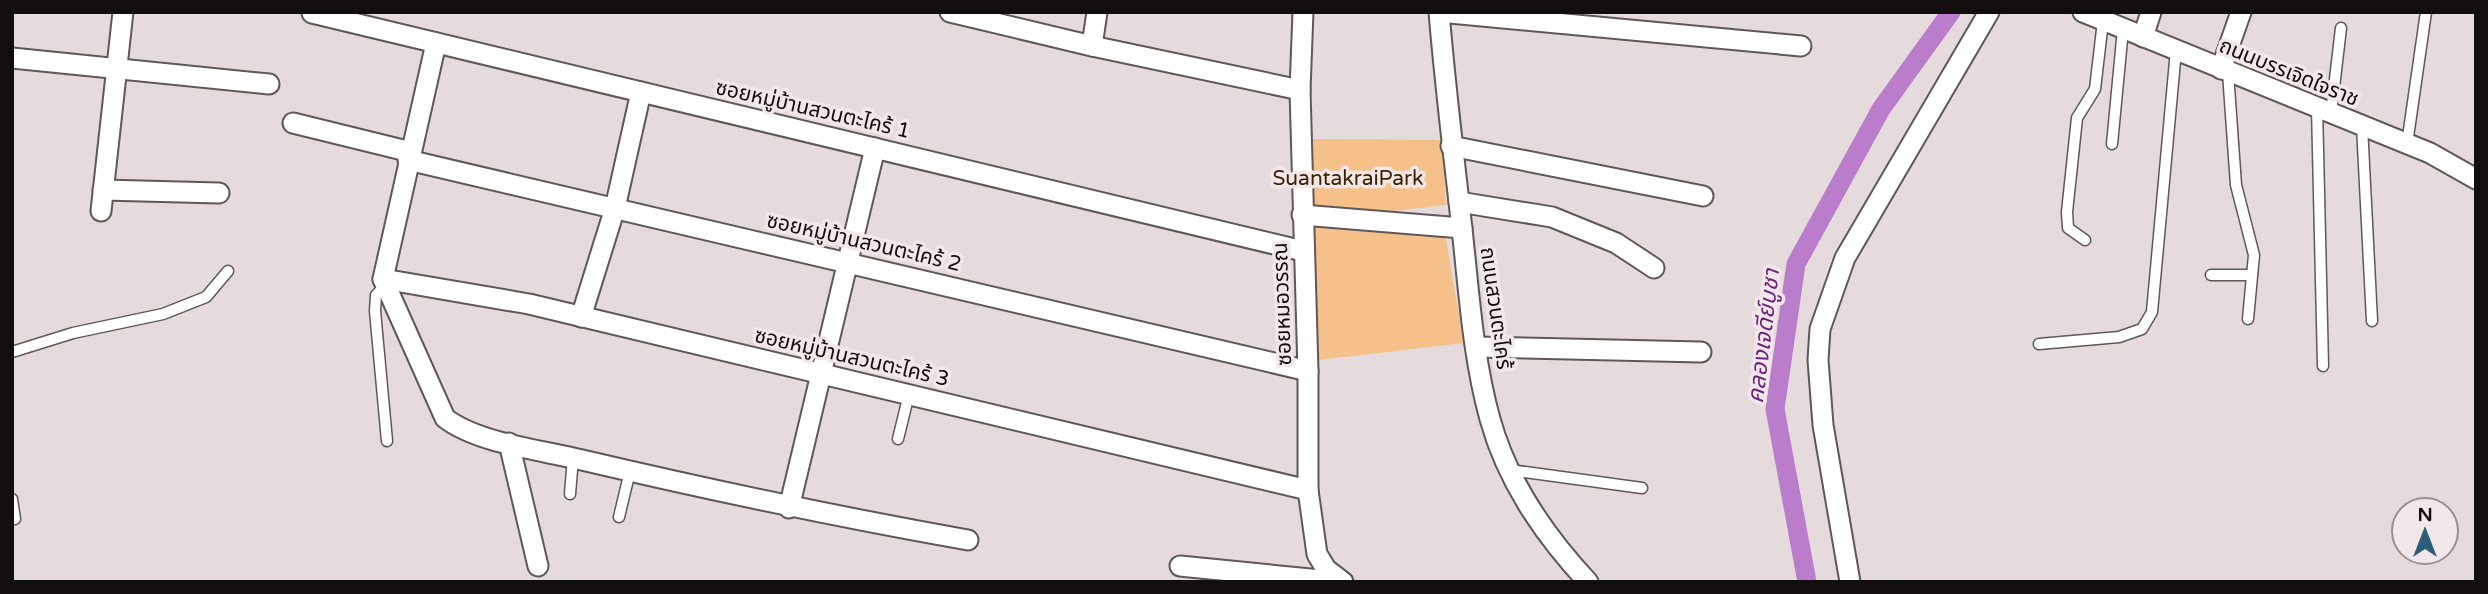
<svg xmlns="http://www.w3.org/2000/svg" width="2488" height="594" font-family="'Varela Round','Noto Sans Thai',sans-serif">
	<style>
		.green { fill: #f6c08b }
		.lines { fill: none; stroke-linecap: round; stroke-linejoin: round }
		.canal { stroke: #ba7dcb; stroke-width: 19 }
		.lane-casing { stroke: #605757; stroke-width: 13 }
		.street-casing { stroke: #605757; stroke-width: 23 }
		.lane { stroke: #fff; stroke-width: 10 }
		.street { stroke: #fff; stroke-width: 19 }
		.labels { text-anchor: middle; stroke-width: 7; stroke-linejoin: round; paint-order: stroke }
		.street-label { font-size: 21px; fill: #120e0e; stroke: #f3e8e9 }
		.park-label { font-size: 21px; fill: #3f2200; stroke: #f3e8e9 }
		.water-label { font-size: 23px; font-style: italic; fill: #6d2280; stroke: #f3e8e9 }
	</style>
	<rect width="100%" height="100%" fill="#e6dbdc"/>
	<!-- green -->
	<path class="green" d="M1307,139l135,1 4,65 -133,15 132,14 19,109 -154,18z"/>
	<g class="lines">
		<!-- canal -->
		<path class="canal" d="M1807,582l-32,-173 21,-145 85,-155 70,-97"/>
		<defs>
			<g id="lane">
				<path d="M2228,73l8,112 18,70 -6,64"/>
				<path d="M2317,107l6,259"/>
				<path d="M2331,113l10,-85"/>
				<path d="M2362,126l10,195"/>
				<path d="M2112,144l11,-115"/>
				<path d="M2407,144l19,-132"/>
				<path d="M2085,240l-17,-12 -1,-16 10,-94 18,-29 8,-68"/>
				<path d="M2211,275h41"/>
				<path d="M386,285l-10,10 -1,16 12,130"/>
				<path d="M2039,344l80,-7 23,-8 10,-17 24,-262"/>
				<path d="M12,352l61,-19 90,-19 43,-17 22,-26"/>
				<path d="M898,439l11,-45"/>
				<path d="M1510,470l132,18"/>
				<path d="M570,494l3,-36"/>
				<path d="M12,499l3,20"/>
				<path d="M619,517l11,-46"/>
			</g>
			<g id="street">
				<path d="M950,12l142,34 208,44"/>
				<path d="M1303,12l-3,78 8,281v119l9,64 9,15 17,13"/>
				<path d="M1439,12c6,73 15,145 23,217 7,63 11,129 28,190 17,62 55,117 98,163"/>
				<path d="M1439,12l362,34"/>
				<path d="M2083,12l347,141 46,26"/>
				<path d="M312,13l991,238"/>
				<path d="M2143,37l8,-25"/>
				<path d="M436,43l-53,236 62,139c32,25 96,32 137,42 128,30 256,57 386,80"/>
				<path d="M1092,46l5,-34"/>
				<path d="M12,58l257,26"/>
				<path d="M2221,69l20,-57"/>
				<path d="M293,123l118,29"/>
				<path d="M1451,146l252,50"/>
				<path d="M408,160l900,211"/>
				<path d="M103,190l116,3"/>
				<path d="M1459,202l93,15 64,26 38,25"/>
				<path d="M101,211l22,-199"/>
				<path d="M1302,215l160,13"/>
				<path d="M383,279l146,25 779,186"/>
				<path d="M581,317l34,-109 26,-116"/>
				<path d="M1476,347l225,5"/>
				<path d="M509,443l29,123"/>
				<path d="M789,508l86,-360"/>
				<path d="M1180,566l161,16"/>
				<path d="M1850,582l-27,-157 -5,-65 2,-31 25,-71 144,-246"/>
			</g>
		</defs>
		<!-- lane casing -->
		<use href="#lane" class="lane-casing"/>
		<!-- street casing -->
		<use href="#street" class="street-casing"/>
		<!-- lane -->
		<use href="#lane" class="lane"/>
		<!-- street -->
		<use href="#street" class="street"/>
	</g>
	<g class="labels">
		<!-- street labels -->
		<g class="street-label">
			<text transform="translate(2289 72) rotate(22)" y="7">ถนนบรรเจิดใจราช</text>
			<text transform="translate(813 109) rotate(13)" y="7">ซอยหมู่บ้านสวนตะไคร้ 1</text>
			<text transform="translate(864 242) rotate(13)" y="7">ซอยหมู่บ้านสวนตะไคร้ 2</text>
			<text transform="translate(1282 304) rotate(-92)" y="7">ซอยหมอวรรณ</text>
			<text transform="translate(1496 308) rotate(82)" y="7">ถนนสวนตะไคร้</text>
			<text transform="translate(852 357) rotate(13)" y="7">ซอยหมู่บ้านสวนตะไคร้ 3</text>
		</g>
		<!-- park labels -->
		<g class="park-label">
			<text x="1348" y="185">SuantakraiPark</text>
		</g>
		<!-- water labels -->
		<g class="water-label">
			<text transform="translate(1763 336) rotate(-83)" y="8">คลองเจดีย์บูชา</text>
		</g>
	</g>
	<!-- border -->
	<rect width="2488" height="594" fill="none" stroke="#120e0e" stroke-width="28"/>
	<!-- north arrow -->
	<g transform="translate(2425 531)"><circle r="33" fill="#f3e8e9" stroke="#999191" stroke-width="2"/>
	<path d="M0-5L12 26L0 18L-12 26Z" fill="#2c5d7b"/>
	<text y="-10" font-size="19" font-weight="bold" text-anchor="middle" fill="#120e0e">N</text>
	</g>
</svg>
